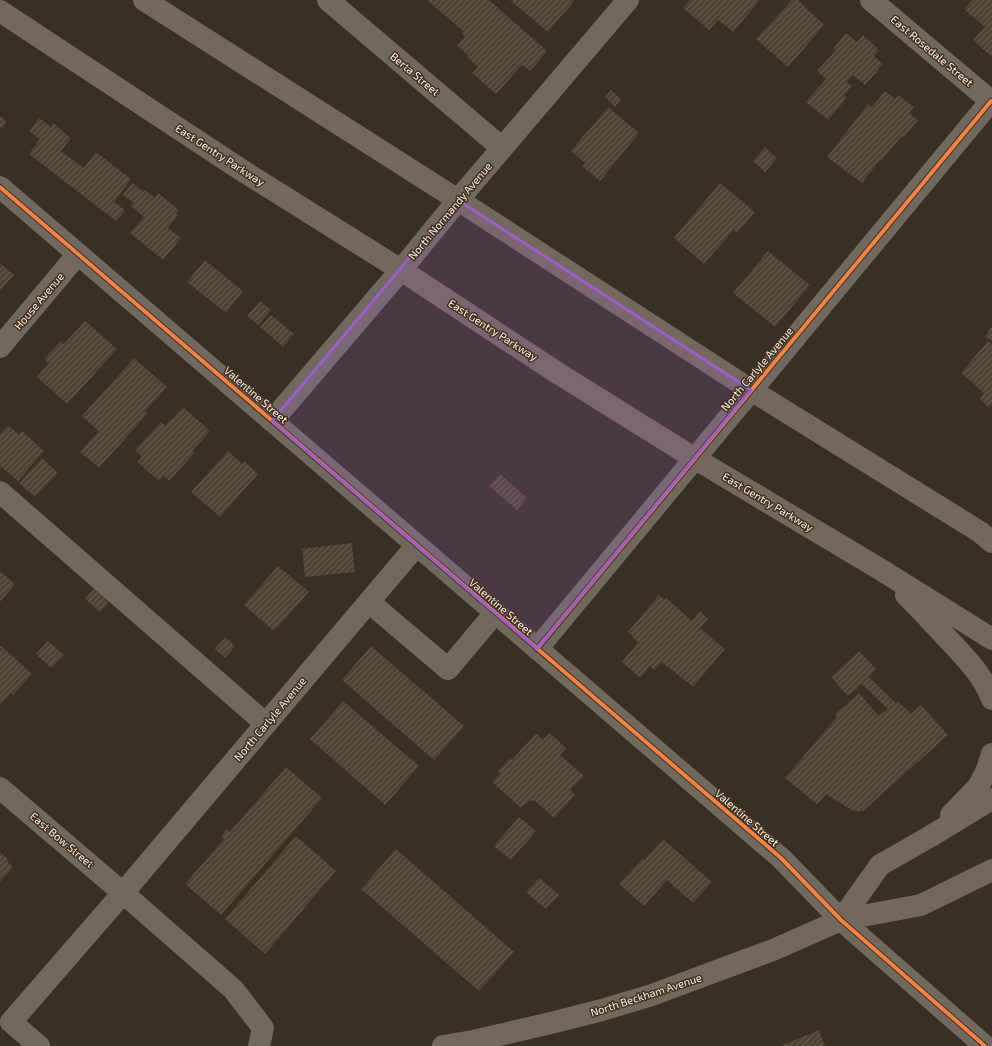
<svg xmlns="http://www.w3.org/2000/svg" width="992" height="1046" font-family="'Exo 2',sans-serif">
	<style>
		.building { fill: url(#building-hatch) }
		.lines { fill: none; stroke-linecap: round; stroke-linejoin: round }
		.minor { stroke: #706960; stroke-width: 22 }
		.major { stroke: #72685c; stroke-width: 22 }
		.cycleway-casing { stroke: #40301d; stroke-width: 6 }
		.cycleway { stroke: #f48246; stroke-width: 4 }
		.marked { fill: #9c5ec9; fill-opacity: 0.2; stroke: #9c5ec9; stroke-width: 3; stroke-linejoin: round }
		.labels { text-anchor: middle; stroke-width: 3; stroke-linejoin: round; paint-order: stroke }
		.street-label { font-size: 11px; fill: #fef3e7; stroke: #40301d }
	</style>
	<defs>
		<pattern id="building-hatch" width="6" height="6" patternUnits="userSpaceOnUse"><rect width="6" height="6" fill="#4f4333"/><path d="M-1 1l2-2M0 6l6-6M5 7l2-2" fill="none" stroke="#695f51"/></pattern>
	</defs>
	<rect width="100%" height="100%" fill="#382f25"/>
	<!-- building -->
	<g class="building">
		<path d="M427,0h62l58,51 -17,20 -8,-6 -26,29 -24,-21 6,-6 -11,-10 1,-2 -11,-9 8,-9 -3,-4 1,-2z"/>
		<path d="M510,0h63l1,1 -26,31z"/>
		<path d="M690,0h68l1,1 -26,31 -15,-12 -9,10 -26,-22z"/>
		<path d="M792,0h6l26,25 -36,42 -32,-28z"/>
		<path d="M972,0h20v57l-19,-17 12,-13 -21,-18z"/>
		<path d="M846,33l11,9 6,-7 16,15 -5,6 9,8 -18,21 -12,-10 -7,7 6,4 -8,9 3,3 -19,22 -22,-18 20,-23 -9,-8 19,-21 -2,-2z"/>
		<path d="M611,90l10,9 -6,8 -10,-10z"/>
		<path d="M885,91l10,8 3,-4 16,12 -5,6 9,7 -14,17 -2,-1 -21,25 -1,-1 -18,23 -35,-26 41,-53 4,3z"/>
		<path d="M608,107l31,26 -39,48 -18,-15 3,-3 -14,-12z"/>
		<path d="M0,116l7,6 -5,7 -2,-1z"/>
		<path d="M39,118l12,9 2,-4 18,15 -10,13 23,17 12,-16 35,27 -17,23 11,8 -9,11 -87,-67 11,-15 -11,-8z"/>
		<path d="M765,147l12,11 -12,14 -12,-11z"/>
		<path d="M132,183l12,9 1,-2 10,8 3,-5 21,17 -3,4 2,1 -10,13 13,10 -18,22 -33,-27 14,-16 -13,-11 3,-3 -11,-8z"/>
		<path d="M720,183l35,29 -18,21 -3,-4 -30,35 -30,-26z"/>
		<path d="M768,251l42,34 -35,42 -42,-34z"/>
		<path d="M205,260l38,31 -17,22 -39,-31z"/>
		<path d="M0,263l14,12 -14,16z"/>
		<path d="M260,301l11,9 -13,15 -11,-9z"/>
		<path d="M271,315l23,19 -11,13 -23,-20z"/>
		<path d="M85,321l32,28 -50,55 -30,-27 12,-14 -5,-4 17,-18 3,3z"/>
		<path d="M992,326v15l-7,-4z"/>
		<path d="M988,341l4,3v60l-3,4 -9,-9 4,-6 -23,-20z"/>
		<path d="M134,358l33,29 -22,24 3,2 -49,55 -19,-16 19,-21 -17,-15z"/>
		<path d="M183,407l27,24 -17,19 2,2 -26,29 -5,-5 -5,5 -22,-19 5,-5 -7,-7 26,-28 4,4z"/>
		<path d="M8,425l11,10 3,-4 22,20 -26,30 -18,-15v-32z"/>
		<path d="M228,451l14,13 2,-3 14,13 -38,43 -29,-25z"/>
		<path d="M42,458l16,15 -23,24 -16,-14z"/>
		<path d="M500,474l27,24 -10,12 -28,-24z"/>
		<path d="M352,543l3,29 -50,5 -3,-28z"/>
		<path d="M278,566l31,26 -35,39 -30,-26z"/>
		<path d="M0,571l15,13 -15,18z"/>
		<path d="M94,589l15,13 -9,10 -15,-13z"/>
		<path d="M659,595l6,5 1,-2 26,23 8,-10 8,8 -8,9 25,21 -32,38 -31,-25 -7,8 -5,-4 -10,12 -18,-16 16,-20 -10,-10z"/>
		<path d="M225,637l10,9 -10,12 -10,-9z"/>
		<path d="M48,641l16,14 -13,13 -15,-14z"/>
		<path d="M0,645l32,29 -19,21 -2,-2 -11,12z"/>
		<path d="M371,646l93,80 -30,34 -92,-80z"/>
		<path d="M859,651l17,18 -7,8 27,26 2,-2 13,13 10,-9 27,30 -85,76h-10l-27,-17 -9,10 -32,-26 52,-61 -2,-3 24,-21 20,23 9,-7 -26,-25 -14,12 -17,-19z"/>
		<path d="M343,701l76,65 -34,39 -75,-66z"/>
		<path d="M536,733l7,7 7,-7 16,15 -6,7 24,21 -14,14 5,5 -21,23 -20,-18 -1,2 -3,-2 -9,8 -29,-26 8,-9 -2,-2 12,-13 2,2z"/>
		<path d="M286,767l36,31 -101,117 -36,-31 39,-45 -3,-2 6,-8 3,3z"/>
		<path d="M519,817l17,14 -25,29 -17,-14z"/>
		<path d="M296,836l40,35 -71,83 -40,-35z"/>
		<path d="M663,839l49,43 -19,21 -26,-23 -23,26 -25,-22 24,-26 1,2z"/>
		<path d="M396,849l118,103 -35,39 -118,-102z"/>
		<path d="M0,852l8,7 -2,1 7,7 -13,15z"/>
		<path d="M539,878l20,17 -13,14 -20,-17z"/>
		<path d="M819,1030l6,16h-44z"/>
	</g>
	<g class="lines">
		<!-- minor -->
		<g class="minor">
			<path d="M328,0l174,148"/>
			<path d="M871,0l121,102"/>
			<path d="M0,187l781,671 60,62 144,126"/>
			<path d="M0,347l78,-93"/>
			<path d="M272,421l129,-151 57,-70 170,-200"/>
			<path d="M0,492l266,232"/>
			<path d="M369,602l79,67 47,-56"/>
			<path d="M537,649l454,-548"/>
			<path d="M0,788l123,105 110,96 30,39 -4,18"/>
			<path d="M39,1046l-28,-24 112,-129 293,-347"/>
		</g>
		<!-- major -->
		<g class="major">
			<path d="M144,0l314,200 293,190 229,142 12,10"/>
			<path d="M0,11l243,160 158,99 155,102 138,86 189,113 109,68"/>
			<path d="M906,595c14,14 27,28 41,43 17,18 36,37 45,61"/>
			<path d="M951,815l27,-28 8,-15 6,-18"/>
			<path d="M841,920l39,-55 51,-29 61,-37"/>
			<path d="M443,1046l30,-5 82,-19 47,-12 50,-15 121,-45 68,-30 80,-15 71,-35"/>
		</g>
		<defs>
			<g id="cycleway">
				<path d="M0,187l781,671 60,62 144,126"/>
				<path d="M537,649l454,-548"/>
			</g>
		</defs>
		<!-- cycleway casing -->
		<use href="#cycleway" class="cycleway-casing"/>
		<!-- cycleway -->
		<use href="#cycleway" class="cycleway"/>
	</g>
	<!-- marked area -->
	<path class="marked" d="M458,200l293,190 -214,259 -265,-228z"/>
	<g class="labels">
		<!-- street labels -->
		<g class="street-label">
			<text transform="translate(932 51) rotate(40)" y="4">East Rosedale Street</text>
			<text transform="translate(415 74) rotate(40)" y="4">Berta Street</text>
			<text transform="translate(220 155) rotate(33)" y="4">East Gentry Parkway</text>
			<text transform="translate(450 211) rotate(-50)" y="4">North Normandy Avenue</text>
			<text transform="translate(39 301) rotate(-50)" y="4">House Avenue</text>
			<text transform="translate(493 330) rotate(33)" y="4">East Gentry Parkway</text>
			<text transform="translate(757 369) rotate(-50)" y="4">North Carlyle Avenue</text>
			<text transform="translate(256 395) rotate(41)" y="4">Valentine Street</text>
			<text transform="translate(768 502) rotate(31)" y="4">East Gentry Parkway</text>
			<text transform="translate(501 607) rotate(41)" y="4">Valentine Street</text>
			<text transform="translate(270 719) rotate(-50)" y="4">North Carlyle Avenue</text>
			<text transform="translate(747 818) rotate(41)" y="4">Valentine Street</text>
			<text transform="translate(62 840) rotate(40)" y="4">East Bow Street</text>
			<text transform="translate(646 995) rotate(-18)" y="4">North Beckham Avenue</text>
		</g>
	</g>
</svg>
